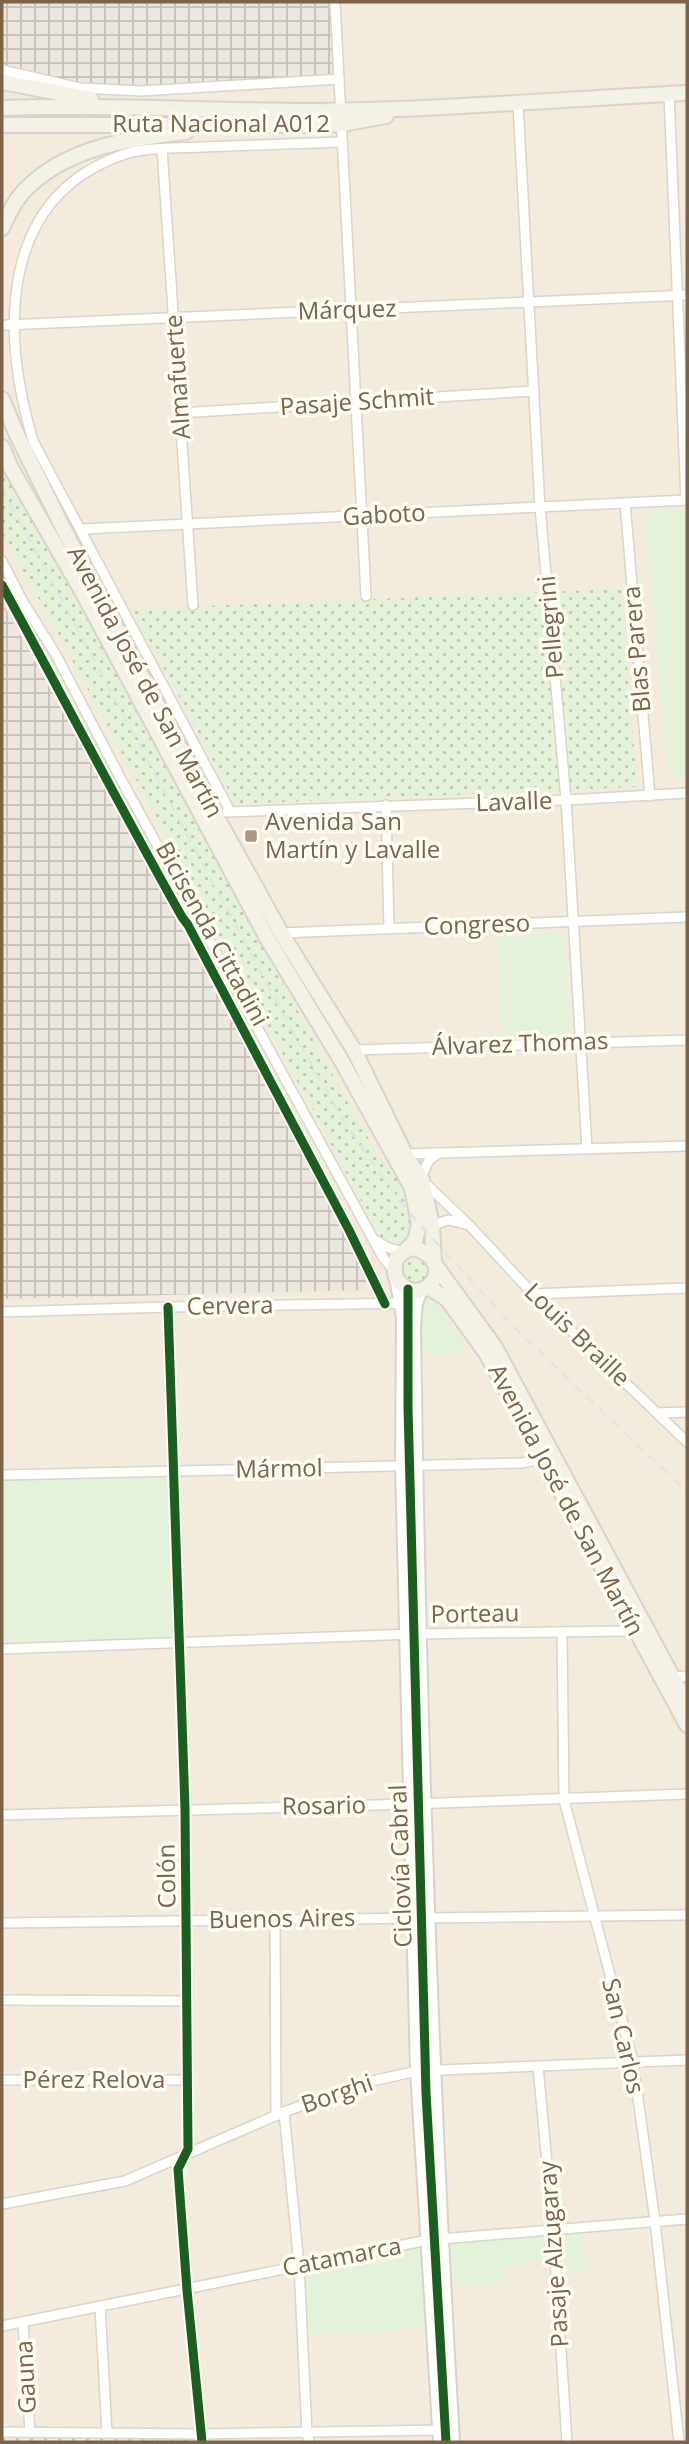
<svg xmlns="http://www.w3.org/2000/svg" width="689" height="2444" font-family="'Open Sans',sans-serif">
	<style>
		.residential { fill: #f3ebdc }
		.industrial { fill: url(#industrial-grid) }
		.grass { fill: url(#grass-dots) }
		.park { fill: #e3f2d9 }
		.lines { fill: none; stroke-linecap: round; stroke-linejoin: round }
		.street-casing { stroke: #d9d4cc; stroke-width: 12 }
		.secondary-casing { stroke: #d8d3c9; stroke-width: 16 }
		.primary-casing { stroke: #dbd3ca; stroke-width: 18 }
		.street { stroke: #fefefc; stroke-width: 9 }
		.secondary { stroke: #fefefc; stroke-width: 12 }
		.primary { stroke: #f4f1e6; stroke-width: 14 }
		.rail { stroke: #e6e3e6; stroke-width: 2.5; stroke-dasharray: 10 7; stroke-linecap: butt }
		.cycleway-casing { stroke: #fffcf2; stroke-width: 13 }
		.cycleway { stroke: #1b5e20; stroke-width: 9 }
		.poi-dot { fill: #a89783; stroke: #fffcf2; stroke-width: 2.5 }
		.labels { text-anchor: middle; stroke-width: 7; stroke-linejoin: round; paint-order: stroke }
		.street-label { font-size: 24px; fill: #7c634a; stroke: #fffcf2 }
		.poi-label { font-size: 24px; fill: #7c634a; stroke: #fffcf2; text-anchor: start }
	</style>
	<defs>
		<pattern id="industrial-grid" width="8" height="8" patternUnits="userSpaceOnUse" patternTransform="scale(1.75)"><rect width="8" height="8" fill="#ede8df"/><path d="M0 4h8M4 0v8" fill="none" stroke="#c5c0b7"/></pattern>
		<pattern id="grass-dots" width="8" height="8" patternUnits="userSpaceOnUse" patternTransform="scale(1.75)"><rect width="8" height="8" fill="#e3f2d9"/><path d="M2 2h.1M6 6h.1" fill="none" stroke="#bdc8b2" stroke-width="1.8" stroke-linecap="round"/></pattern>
	</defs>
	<rect width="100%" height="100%" fill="#faf7ee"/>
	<!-- residential -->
	<rect class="residential" x="2" y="2" width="685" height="2440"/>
	<!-- industrial -->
	<g class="industrial">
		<path d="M2,2h333l4,77 -235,11 -102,-20z"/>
		<path d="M2,602l106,191 255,471 3,10v16l-364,9z"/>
	</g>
	<!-- grass -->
	<g class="grass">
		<path d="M2,464l113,197 86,172 143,263 35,61 9,7 17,28 5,13 2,20 -3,11 -10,7 -16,-3 -9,-15 -318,-595 -54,-97z"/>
		<path d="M621,589l16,198 -401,17 -104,-195z"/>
		<path d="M417,1253l12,13 2,10 -12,10c-14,-6 -20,-12 -15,-28z"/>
		<path d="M2,2432l198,2 2,8h-200z"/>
	</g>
	<!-- park -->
	<g class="park">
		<path d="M687,509v266l-11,1 -9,-7 -22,-249 12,-10z"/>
		<path d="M565,932l5,102 -69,2 -2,-101z"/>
		<path d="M429,1299l5,2 33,46 -10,7 -39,1 4,-54z"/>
		<path d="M173,1471l5,171 -176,7v-174z"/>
		<path d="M582,2230l4,40 -19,1 -6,-39z"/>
		<path d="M550,2234l1,22 -47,12 1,14 -50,3 -4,-43z"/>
		<path d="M428,2240l5,88 -131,6 -3,-69z"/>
	</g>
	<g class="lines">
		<defs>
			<g id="street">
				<path d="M335,2l31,594"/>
				<path d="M2,70l78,18 61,3 198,-12"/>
				<path d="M669,94l17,406"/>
				<path d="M518,104l22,403 26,293 21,349"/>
				<path d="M162,149l31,456"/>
				<path d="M6,325l681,-30"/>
				<path d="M180,413l354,-22"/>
				<path d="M625,503l25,293"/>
				<path d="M82,529l605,-29"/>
				<path d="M2,561l21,41 33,53 66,126 262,478 11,12"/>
				<path d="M386,805l3,123"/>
				<path d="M230,811l-197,-370c-33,-112 -33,-245 92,-287 24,-7 54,-6 79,-7 46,-2 92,-3 138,-5"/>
				<path d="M227,812l339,-12 121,-7"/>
				<path d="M280,933l407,-16"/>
				<path d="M354,1050l333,-10"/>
				<path d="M405,1154l282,-8"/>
				<path d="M421,1178l8,-18 10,-7"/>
				<path d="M425,1183l45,43 63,68 154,148"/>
				<path d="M432,1225l17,-5 16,4"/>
				<path d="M377,1241l9,6 17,5"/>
				<path d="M533,1294l154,-6"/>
				<path d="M168,1307l17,502 3,340 -10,20 9,121 15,152"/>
				<path d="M2,1312l166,-5 248,-4"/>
				<path d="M657,1413l30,-1"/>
				<path d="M2,1475l520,-12 24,-5"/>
				<path d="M562,1632l2,168 69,262 22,159 24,221"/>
				<path d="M2,1649l412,-15 209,-3 14,-2"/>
				<path d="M673,1677l14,-1"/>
				<path d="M2,1815l409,-11 276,-10"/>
				<path d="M275,1920l1,196"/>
				<path d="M2,1923l685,-8"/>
				<path d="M2,2000l184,1"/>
				<path d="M538,2066l15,163 14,213"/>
				<path d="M2,2080h184"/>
				<path d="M284,2112l15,153 8,168 2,9"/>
				<path d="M2,2204l123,-23 159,-69 79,-29 54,-12 270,-11"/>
				<path d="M100,2306l7,127"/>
				<path d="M23,2322l7,110"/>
				<path d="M2,2326l426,-86 259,-21"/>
				<path d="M2,2432l198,2 243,-4"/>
			</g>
			<g id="secondary">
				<path d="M396,1278l7,39 -1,149 15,605 23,371"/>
				<path d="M421,1290l-5,13 -2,23c5,373 17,745 39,1116"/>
			</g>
			<g id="primary">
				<path d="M2,82l89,17"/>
				<path d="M2,108c104,-4 209,3 313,3 125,-1 248,-12 372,-18"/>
				<path d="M2,125h313l27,-1 44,-8"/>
				<path d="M2,228c7,-15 14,-30 26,-41 42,-41 103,-48 158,-55"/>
				<path d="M2,399l15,36 47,95 150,282 67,121 73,117 51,104 17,26 10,45 2,37"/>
				<path d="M2,447l9,21 72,125 184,345 74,122 71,128 7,36 -4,17 -9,9"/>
				<path d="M414,1248c46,14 10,61 -14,35 -7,-7 -6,-17 -3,-26l9,-7z"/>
				<path d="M436,1266l59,81 192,357"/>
				<path d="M428,1287l19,12 39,54 201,372"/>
			</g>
		</defs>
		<!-- street casing -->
		<use href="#street" class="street-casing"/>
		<!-- secondary casing -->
		<use href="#secondary" class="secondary-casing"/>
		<!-- primary casing -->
		<use href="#primary" class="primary-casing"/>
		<!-- street -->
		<use href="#street" class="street"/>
		<!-- secondary -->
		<use href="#secondary" class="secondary"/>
		<!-- primary -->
		<use href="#primary" class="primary"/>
		<!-- rail -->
		<path class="rail" d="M2,488l292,546 49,86 50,72 26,32 95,103 173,165"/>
		<defs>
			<g id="cycleway">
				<path d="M2,585c60,110 118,222 180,332l6,8 161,305 36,74"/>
				<path d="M408,1289v118l18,686 20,349"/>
				<path d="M168,1307l17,502 3,340 -10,20 9,121 15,152"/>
			</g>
		</defs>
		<!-- cycleway casing -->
		<use href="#cycleway" class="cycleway-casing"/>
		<!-- cycleway -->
		<use href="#cycleway" class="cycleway"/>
	</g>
	<!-- markers -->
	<rect class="poi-dot" x="244" y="829" width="14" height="14" rx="3.5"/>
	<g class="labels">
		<!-- street labels -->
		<g class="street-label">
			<text x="221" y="132">Ruta Nacional A012</text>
			<text transform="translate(347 310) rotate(-2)" y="8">Márquez</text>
			<text transform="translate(178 377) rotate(-94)" y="8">Almafuerte</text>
			<text transform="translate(357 402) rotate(-4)" y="8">Pasaje Schmit</text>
			<text transform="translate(384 515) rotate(-3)" y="8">Gaboto</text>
			<text transform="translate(551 627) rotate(-95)" y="8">Pellegrini</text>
			<text transform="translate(637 649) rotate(-95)" y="8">Blas Parera</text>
			<text transform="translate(145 682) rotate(62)" y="8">Avenida José de San Martín</text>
			<text transform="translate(514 802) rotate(-2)" y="8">Lavalle</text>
			<text transform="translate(477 925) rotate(-2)" y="8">Congreso</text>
			<text transform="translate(212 934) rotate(61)" y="8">Bicisenda Cittadini</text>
			<text transform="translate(520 1044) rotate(-2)" y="8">Álvarez Thomas</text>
			<text transform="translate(230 1306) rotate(-1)" y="8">Cervera</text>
			<text transform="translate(577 1335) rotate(44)" y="8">Louis Braille</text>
			<text transform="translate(279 1469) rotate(-1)" y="8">Mármol</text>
			<text transform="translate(566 1500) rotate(62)" y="8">Avenida José de San Martín</text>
			<text transform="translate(475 1614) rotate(-1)" y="8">Porteau</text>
			<text transform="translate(324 1806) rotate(-1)" y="8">Rosario</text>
			<text transform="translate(401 1866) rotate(-92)" y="8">Ciclovía Cabral</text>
			<text transform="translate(167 1876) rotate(-91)" y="8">Colón</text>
			<text transform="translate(282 1919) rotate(-1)" y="8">Buenos Aires</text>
			<text transform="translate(623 2036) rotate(77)" y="8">San Carlos</text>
			<text x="94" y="2088">Pérez Relova</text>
			<text transform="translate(337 2094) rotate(-19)" y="8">Borghi</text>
			<text transform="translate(554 2254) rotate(-94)" y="8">Pasaje Alzugaray</text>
			<text transform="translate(342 2257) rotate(-11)" y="8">Catamarca</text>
			<text transform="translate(26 2377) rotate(-93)" y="8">Gauna</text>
		</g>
		<!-- poi labels -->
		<g class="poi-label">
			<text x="265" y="830">Avenida San<tspan x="265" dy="28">Martín y Lavalle</tspan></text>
		</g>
	</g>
	<!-- border -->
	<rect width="689" height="2444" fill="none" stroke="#7c634a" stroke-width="7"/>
</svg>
